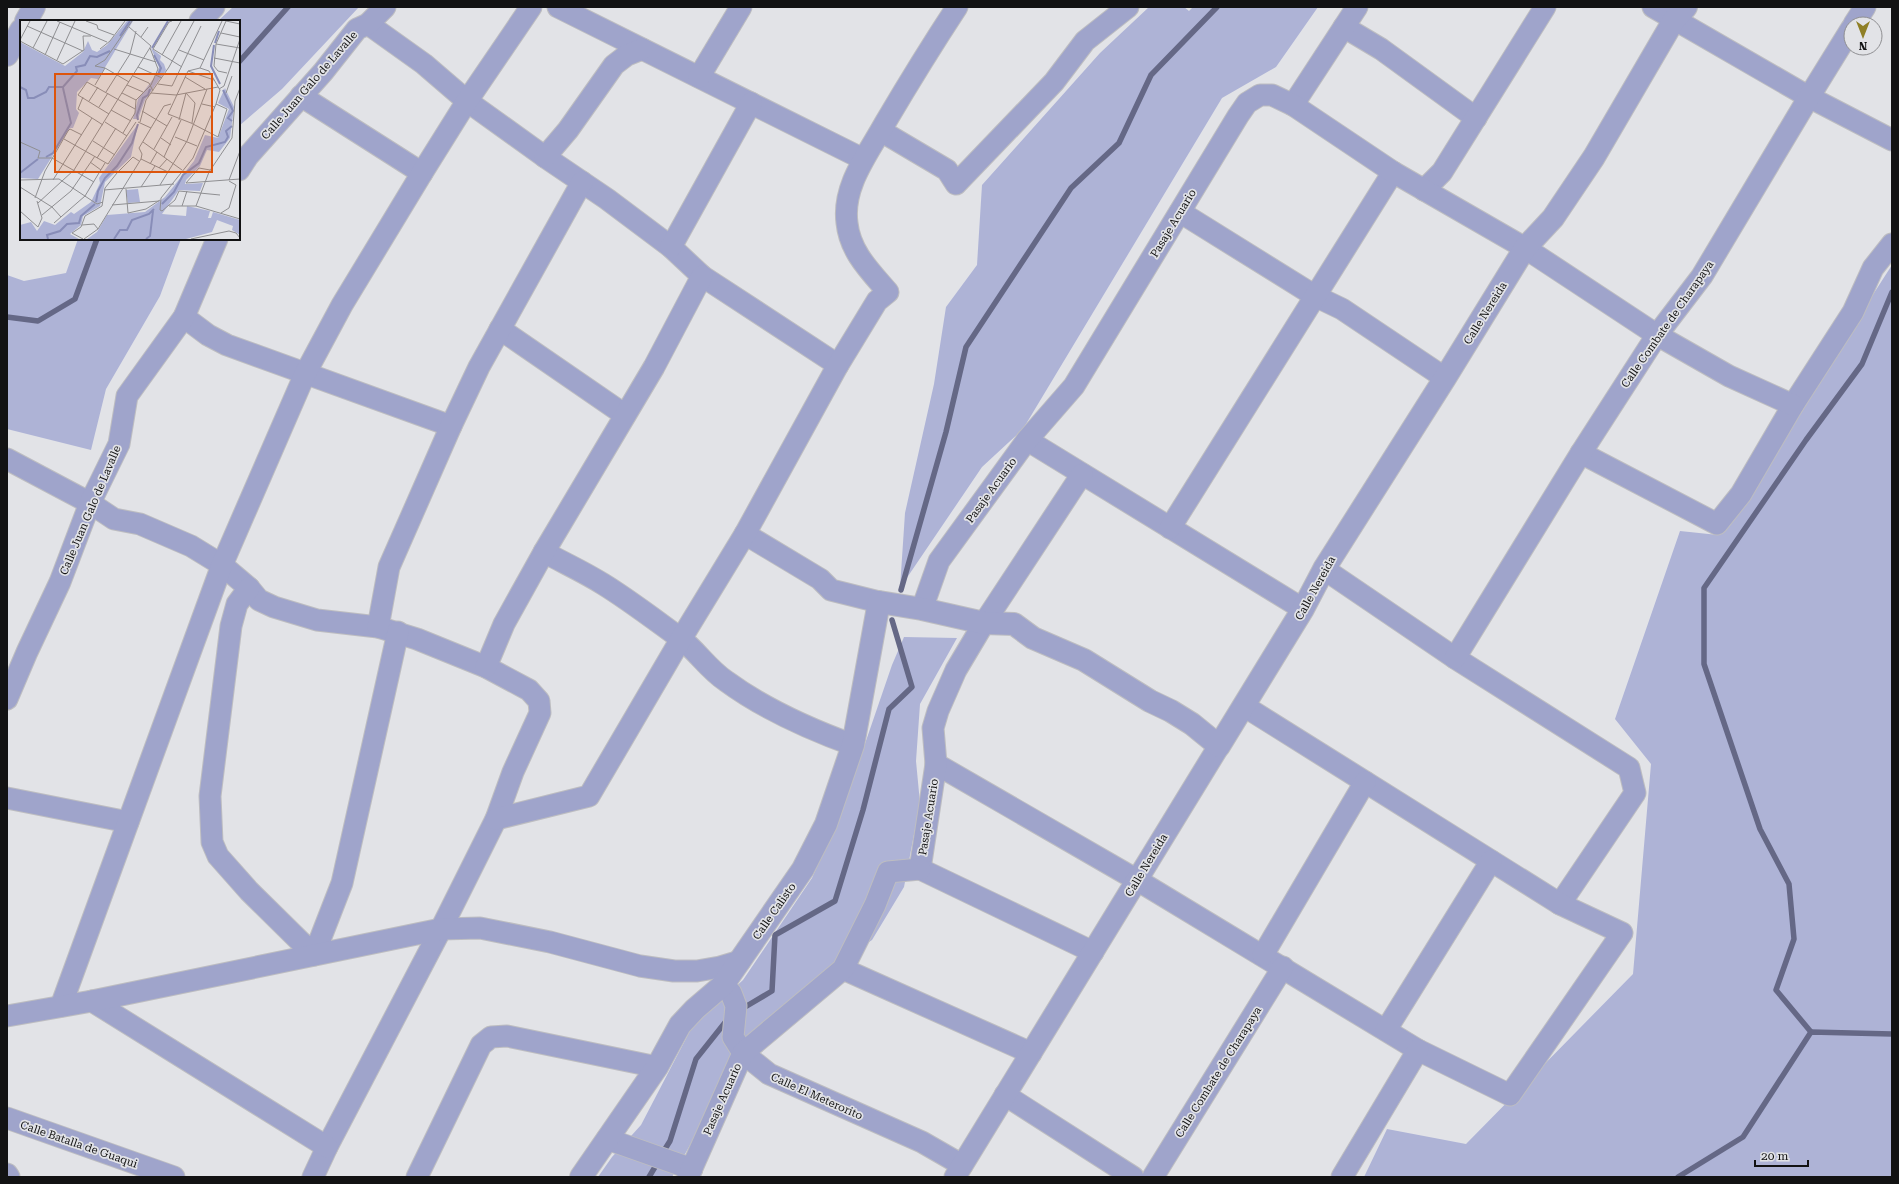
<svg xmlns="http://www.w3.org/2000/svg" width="1899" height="1184" font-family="'Roboto Serif',serif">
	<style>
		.green { fill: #aeb3d6 }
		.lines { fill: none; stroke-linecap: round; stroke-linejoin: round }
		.stream { stroke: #656886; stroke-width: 5.5 }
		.minor-casing { stroke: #bdbdc1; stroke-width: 23 }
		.tertiary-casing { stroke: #bdbdc1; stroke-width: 24 }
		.minor { stroke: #9fa4cb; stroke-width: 21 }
		.tertiary { stroke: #9fa4cb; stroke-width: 22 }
		.labels { text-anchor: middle; stroke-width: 3.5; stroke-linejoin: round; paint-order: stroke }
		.street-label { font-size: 11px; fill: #121213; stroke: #e2e3e7 }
		.inset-river { fill: none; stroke: #888db8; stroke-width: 2 }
		.inset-road { fill: none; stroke: #8f8f92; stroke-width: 1 }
		.view { fill: #dd550c; fill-opacity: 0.15; stroke: #dd550c; stroke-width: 2 }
		.inset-edge { fill: none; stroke: #121213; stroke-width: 2 }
	</style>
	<rect width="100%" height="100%" fill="#e2e3e7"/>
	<!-- green -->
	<g class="green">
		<path d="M233,7h126l-77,82 -43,37v-105h-21z"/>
		<path d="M1149,7h35l5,4 4,-4h125l-42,60 -54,31 -199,331 -41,38 -82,121 5,-75 29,-129 12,-77 31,-42 5,-80 118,-132z"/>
		<path d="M78,239h103l-21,57 -54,93 -15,61 -84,-21v-154l17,6 42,-8z"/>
		<path d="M1892,265v912h-528l23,-48 79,15 167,-170 18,-210 -36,-45 65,-188 38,4z"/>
		<path d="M904,637l53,1 -37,66 -4,57 4,42 -16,84 -32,53 -59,40 -60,60 -33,52 -48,85h-74l14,-20 29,-32 51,-98 51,-47 69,-102 32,-73 48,-140z"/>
	</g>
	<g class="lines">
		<!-- stream -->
		<g class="stream">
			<path d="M239,62l49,-55"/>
			<path d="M7,317l31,4 37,-22 22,-60"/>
			<path d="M901,590l45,-158 20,-85 105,-159 48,-45 32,-68 66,-68"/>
			<path d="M740,1010l32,-19 3,-56 60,-34 28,-91 26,-101 23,-22 -20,-67"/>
			<path d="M1811,1032l-35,-42 18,-51 -5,-55 -29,-55 -56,-165v-76l102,-148 56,-76 30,-72"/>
			<path d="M665,1149l5,-8 26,-82 31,-39"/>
			<path d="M649,1177l6,-10"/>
			<path d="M1678,1177l65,-40 68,-105 81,2"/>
		</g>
		<defs>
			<g id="minor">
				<path d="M558,7l305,152"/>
				<path d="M1653,7l156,90 83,43"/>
				<path d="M200,21l14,-14"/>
				<path d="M368,24l56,40 43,37 78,56 62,42 64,48 31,29 136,89"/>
				<path d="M1854,24l11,-17"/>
				<path d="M1344,27l37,22 95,69"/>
				<path d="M699,77l42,-70"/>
				<path d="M301,96l121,77"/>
				<path d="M1293,105l64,-98"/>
				<path d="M881,131l66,39 9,14 98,-102 31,-41 43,-34"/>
				<path d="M545,157l23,-27 46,-65 13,-10 15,-6"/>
				<path d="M239,170l9,-14 75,-84 34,-43 11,-5 17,-17"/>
				<path d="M1424,190l18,-18 103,-165"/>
				<path d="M1180,212l135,84 27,13 103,69"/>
				<path d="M671,247l80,-144"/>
				<path d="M184,317l24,18 19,10 224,81"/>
				<path d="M500,329l125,86"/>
				<path d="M1027,440l276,169"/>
				<path d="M1581,453l136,71 24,-30 52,-89 60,-93 20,-44 19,-24"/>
				<path d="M7,459l83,44 24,16 26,5 51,22 31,19 27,23 10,12 15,7 43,13 61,7 39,12 69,28 43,23 10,11 1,12 -27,59 -17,47 -55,110 -114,218 -14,30"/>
				<path d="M1170,528l223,-356"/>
				<path d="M745,534l75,45 11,11 48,12"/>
				<path d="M544,552c20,11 40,20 59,32 26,16 52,36 77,54 17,13 28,31 46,43 38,28 83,48 127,64"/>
				<path d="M1324,569l131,89 174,110 6,25 -75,111"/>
				<path d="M249,588l-12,16 -6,22 -21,170 2,46 6,14 31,35 65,64 28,-72 56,-251"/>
				<path d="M922,609l17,-48 88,-121 47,-54 164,-270 9,-13 13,-8h12l21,10 100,67 132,76 132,87 72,41 64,29"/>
				<path d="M378,627l11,-60 62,-141 28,-59 103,-185"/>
				<path d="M1455,658l126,-205 76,-118 45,-59 107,-179 42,-68"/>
				<path d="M486,667l18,-43 40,-72 110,-185 48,-91"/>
				<path d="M7,699l20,-47 33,-70 30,-79 29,-59 8,-48 57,-79 33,-78"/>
				<path d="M936,764l201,116 281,170 92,45 112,-162 -62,-29 -316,-198"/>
				<path d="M7,798l121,24"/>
				<path d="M496,819l93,-23 92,-157 64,-105 93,-169 39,-64 11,-9c-18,-21 -38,-40 -41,-69 -5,-37 21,-69 38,-100 23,-39 47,-78 72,-116"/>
				<path d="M920,869l16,-105 -3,-36 5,-17 18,-41 28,-47 98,-149"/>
				<path d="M920,869l173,83"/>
				<path d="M1263,955l102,-173"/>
				<path d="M843,969l188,84"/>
				<path d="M723,985l8,8 5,13 -3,31 10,16 26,21 153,68 40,23"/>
				<path d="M92,1001l235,146"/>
				<path d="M61,1006l161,-441 83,-191 37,-69 80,-132 45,-72 64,-94"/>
				<path d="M7,1016l85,-15 349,-72 39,-1 70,14 90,24 34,5h23l23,-4 20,-6"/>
				<path d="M1386,1030l105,-169"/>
				<path d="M1005,1095l128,82"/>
				<path d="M7,1118l167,59"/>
				<path d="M607,1139l85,30"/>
				<path d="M7,1174l2,3"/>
				<path d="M417,1177l64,-132 10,-8 16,-1 150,31"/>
				<path d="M688,1177l55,-124 100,-84 32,-64 13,-33 32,-3"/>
				<path d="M955,1177l264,-431"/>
				<path d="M1153,1177l130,-210"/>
				<path d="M1342,1177l76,-127"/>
			</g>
			<g id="tertiary">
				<path d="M26,21l8,-14"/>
				<path d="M7,55l14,-25"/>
				<path d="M581,1177l76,-110 23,-42 15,-16 28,-24 80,-116 23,-45 27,-79 26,-143 43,7 62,14 30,1 19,14 51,22 66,41 21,10 21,13 27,22 84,-137 21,-40 121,-191 80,-130 28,-30 41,-61 80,-137 12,-13"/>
			</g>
		</defs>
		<!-- minor casing -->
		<use href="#minor" class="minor-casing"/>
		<!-- tertiary casing -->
		<use href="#tertiary" class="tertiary-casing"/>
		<!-- minor -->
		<use href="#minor" class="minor"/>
		<!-- tertiary -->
		<use href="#tertiary" class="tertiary"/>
	</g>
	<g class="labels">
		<!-- street labels -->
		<g class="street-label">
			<text transform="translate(309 85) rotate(-49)" y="4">Calle Juan Galo de Lavalle</text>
			<text transform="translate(1173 223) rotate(-59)" y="4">Pasaje Acuario</text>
			<text transform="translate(1485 313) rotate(-58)" y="4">Calle Nereida</text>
			<text transform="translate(1667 324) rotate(-55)" y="4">Calle Combate de Charapaya</text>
			<text transform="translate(991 490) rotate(-54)" y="4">Pasaje Acuario</text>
			<text transform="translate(90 510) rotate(-67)" y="4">Calle Juan Galo de Lavalle</text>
			<text transform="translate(1315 588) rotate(-61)" y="4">Calle Nereida</text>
			<text transform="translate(928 817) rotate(-81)" y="4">Pasaje Acuario</text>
			<text transform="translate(1146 865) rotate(-59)" y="4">Calle Nereida</text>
			<text transform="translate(774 911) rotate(-55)" y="4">Calle Calisto</text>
			<text transform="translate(1218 1072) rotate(-58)" y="4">Calle Combate de Charapaya</text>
			<text transform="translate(817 1096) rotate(24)" y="4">Calle El Meterorito</text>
			<text transform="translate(722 1099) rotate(-66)" y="4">Pasaje Acuario</text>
			<text transform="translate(79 1144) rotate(19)" y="4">Calle Batalla de Guaqui</text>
		</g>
	</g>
	<!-- overview -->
	<g transform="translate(20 20)">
		<rect width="220" height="220" fill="#e2e3e7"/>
		<path d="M107,1h6l-35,58 -7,-1 -14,14 -1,17 3,4 -6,15h-3l-32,51 -18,-1v-136l45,24 18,-14 5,-11 4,9 5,2 10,-7zM131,28l10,8 -1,4 4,4 2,6 -21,30 -7,19h-5l5,-20 19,-25 2,-7zM205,68l9,19 -4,31 -11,14 -12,-2 -7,16 -14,14 -1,4 18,-1 -3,8 -21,-1 -17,24 24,2 1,-10 23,5 -2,7h3l2,-6 27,8v15l-8,-5 1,-4 -16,-6 -5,12 -26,7h-99l10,-7 10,-17 38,-3 20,-15 29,-36 11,-26 13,3 11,-29 -11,-6zM118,104l-7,33 -26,25 -5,24 -17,10 -2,9 -11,9 9,5h-59v-14l11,-3 6,9 7,-10 11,4 16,-13 3,2 17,-12 9,-19 -1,-5zM118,169l2,13 -12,1 -2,-13z" fill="#aeb3d6"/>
		<path class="inset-river" d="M100,16l10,-15M195,23l4,-12M194,25l-3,21 9,18M132,28l16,-27M134,35l7,13 -3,7M0,67l6,3 2,8h6l12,-6 3,-5h14l14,-16 -1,-4 9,-2 5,-9 7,1 13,-6M203,70l10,21 -5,7 4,3M118,100l-1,-5 6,-17 5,-3 2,-6M26,137l7,-4 18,-30 -8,-35M0,153l18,-14M76,182l2,-11 7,-13 12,-12 15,-23 6,-19M142,184l12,-12 9,-17 16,-12 7,-16 19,-5 3,-5 -2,-6 6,-5M28,219l-1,-4 13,-4 7,-7 12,-1 2,-7 14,-12M94,219l6,-9h7l5,-10 17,-6 5,-5M126,219l4,-3 3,-25"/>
		<path class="inset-road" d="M37,1l50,21M66,1l11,4 1,4 16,6M152,1l-3,1 -16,27 29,18M7,6l56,25M201,13l19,4M121,17l7,-10M0,20l10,-19M0,21l43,23 21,-14 -1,-14h8M196,24l24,4M13,28l14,-27M80,29l10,-8 15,-20M94,29l42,13M159,30l25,10M25,35l15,-33M142,35l19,-34M194,38l26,5M37,40l18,-39M75,46l10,-6 27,-39M75,46l10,2 24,14M118,47l24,11M168,51l12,-3M207,53l-9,-2 -4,-5 2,-22 10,-23 14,3M113,56l16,7 4,8M165,57l20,12M194,60l-26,-9 -20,43 23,9 27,14 9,-28 -11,-5M138,64l14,2 29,-60M75,65l10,-17M107,65l16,7M199,69l5,-3 16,-47M86,72l24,-38 6,-23M102,73l14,7M131,73l25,2 42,-8M206,73l6,-17M63,77l-5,12 25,16M69,81l9,-14M182,84l13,3M79,87l9,-14M91,90l20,11M122,91l25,15M89,94l-31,-19 9,-13 48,27M159,100l7,-27 9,10 -3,20M85,102l22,14M118,102l13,6M120,102l6,-22 23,-33 25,-46M103,113l12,-20 1,-13 15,-15 7,-16 -8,-21M155,117l22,9M141,118l10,7M44,119l44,25 28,-42M73,121l22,14M0,122l20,9 -2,7h14l42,24M123,122l39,28M134,129l18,-32M144,137l17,-37M77,138l19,-30M121,139l27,13M70,142l11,8M130,144l7,-12M139,148l8,-9M0,160l39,-1 38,25 6,-2M33,160l39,-62M209,160l11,-29M166,163l54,-4M166,163l13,-15 11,2M140,165l27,-44 20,-52M0,167l32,20 9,10M121,167l14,-21M106,169l2,24 18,-4 14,-9M84,170l70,-6M200,175l-41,-4 -4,9 -13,11 -2,-1 1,-12 32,-40 23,-54 4,-14 -11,-19 -9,-3 22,-47M15,178l10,-27 23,-40 2,-2 12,6M18,183l36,-33 77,-124 -22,-19M92,185l47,-4M149,186h27l44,13M162,186l5,-15M176,186l13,-34 23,-34 3,-37 5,-13M0,191l18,16 4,-9 -5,-17M201,193l8,-5 7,-23 -7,-4M22,195l29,-24 24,-35M34,203l31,-27 20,-33M62,205l12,-1 4,5M63,219l-11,-6 9,-6 4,-11 17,-10 3,-18 12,-15 16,-16 6,4M64,219l14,-10 43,-70 1,-5 -3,-6 25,-42 7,-2M171,219l38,-8 7,2 4,5"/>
		<path class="view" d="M35,54h157v98h-157z"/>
		<rect width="220" height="220" class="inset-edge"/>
	</g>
	<!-- border -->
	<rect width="1899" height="1184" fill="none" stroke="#121213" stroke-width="16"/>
	<!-- north arrow -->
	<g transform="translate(1863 36) rotate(180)"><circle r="19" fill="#e2e3e7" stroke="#8f8f92"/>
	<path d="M0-3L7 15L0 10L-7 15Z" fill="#8f7f26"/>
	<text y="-6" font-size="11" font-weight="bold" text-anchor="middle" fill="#121213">N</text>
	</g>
	<!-- scale -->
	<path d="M1755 1160v6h53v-6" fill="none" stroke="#121213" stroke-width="2"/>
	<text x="1761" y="1160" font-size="12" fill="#121213" stroke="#e2e3e7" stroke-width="3" paint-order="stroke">20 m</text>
</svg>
